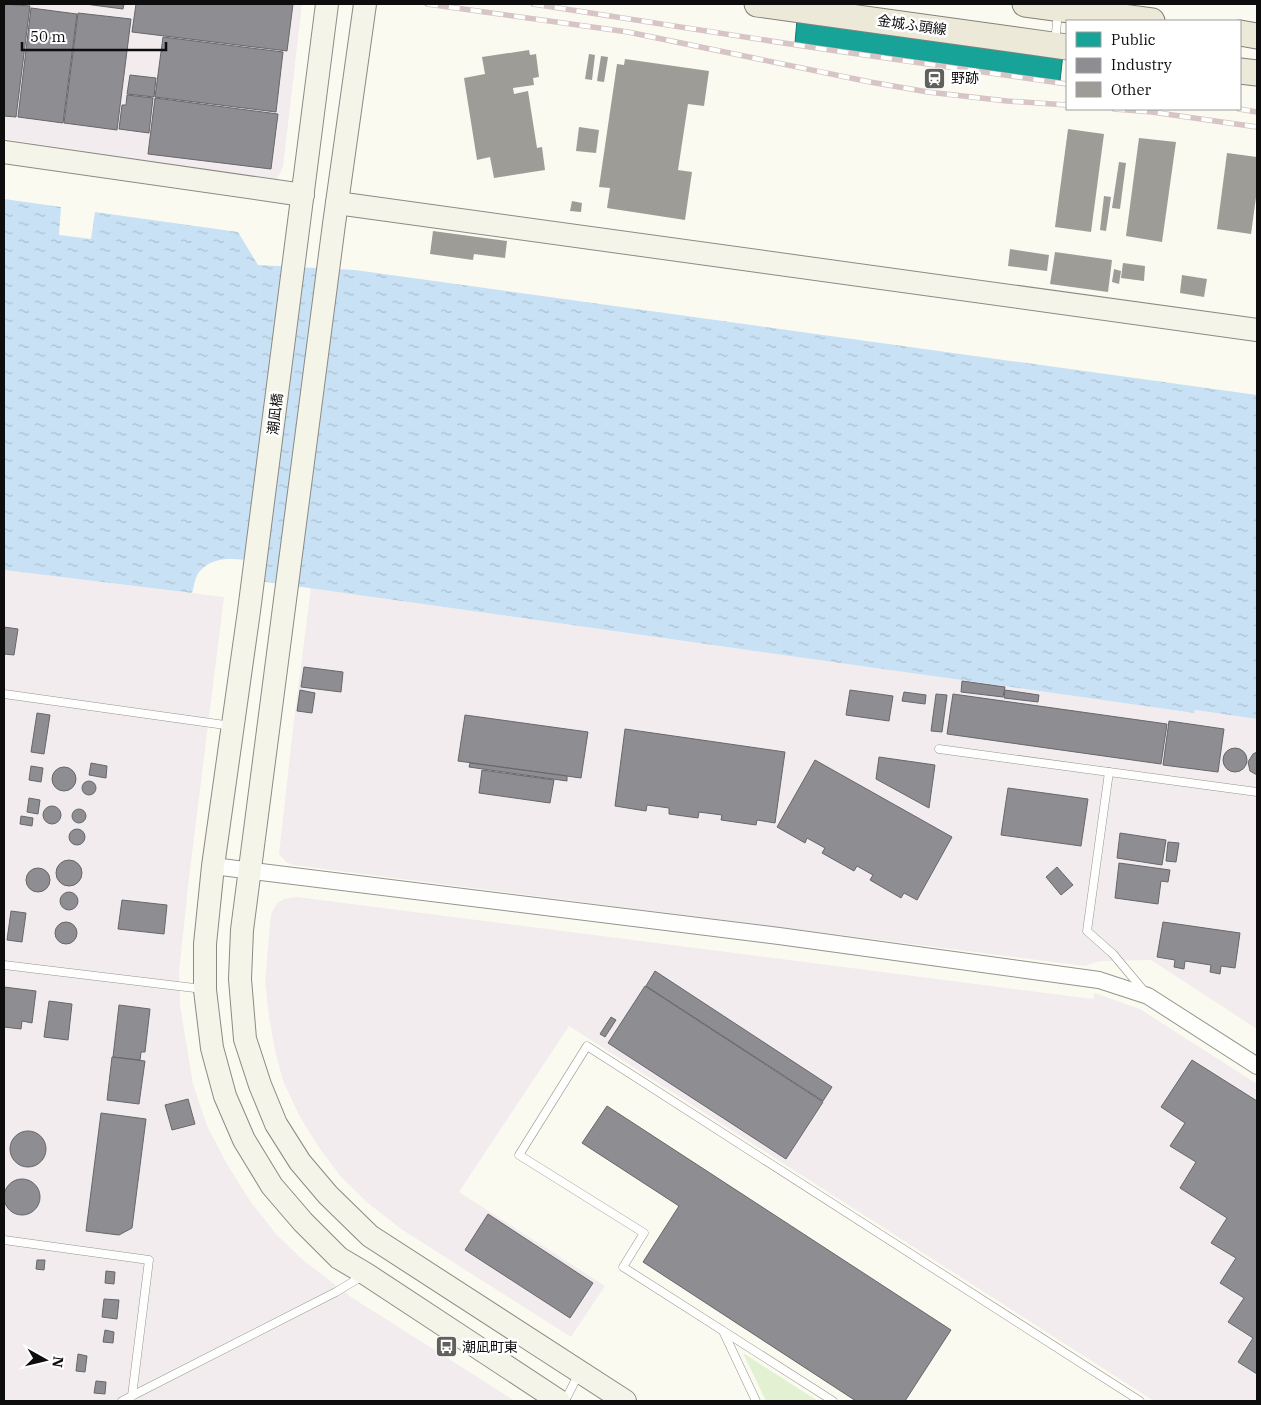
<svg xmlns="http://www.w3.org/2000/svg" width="1261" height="1405" font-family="'IBM Plex Serif','Noto Sans JP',serif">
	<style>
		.industrial { fill: #f2ecee }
		.garden { fill: #e1f1d1 }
		.water { fill: url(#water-ripples) }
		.public { fill: #17a398; stroke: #14766e }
		.industry { fill: #8d8d92; stroke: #67676a }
		.building { fill: #9e9c96 }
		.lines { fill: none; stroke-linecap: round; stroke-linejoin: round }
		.lane-casing { stroke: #94948f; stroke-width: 9 }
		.street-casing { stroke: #94948f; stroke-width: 18 }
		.secondary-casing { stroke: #8b8a86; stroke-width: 24 }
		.primary-casing { stroke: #81817c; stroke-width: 27 }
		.lane { stroke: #fefefd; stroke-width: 8 }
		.street { stroke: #fefefd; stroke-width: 16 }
		.secondary { stroke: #f5f4e8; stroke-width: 22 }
		.primary { stroke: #ece9d8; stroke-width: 25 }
		.rail-casing { stroke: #d6c5c4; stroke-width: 5.5 }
		.rail { stroke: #fff; stroke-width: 4; stroke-dasharray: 11; stroke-linecap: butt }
		.labels { text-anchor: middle; stroke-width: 5; stroke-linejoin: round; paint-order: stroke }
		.street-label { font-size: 14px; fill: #0d0d0d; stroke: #fff }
		.poi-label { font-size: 14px; fill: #0d0d0d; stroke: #fff; text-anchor: start }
	</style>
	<defs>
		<pattern id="water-ripples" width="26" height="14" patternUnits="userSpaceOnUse" patternTransform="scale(1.25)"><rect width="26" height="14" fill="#c8e1f4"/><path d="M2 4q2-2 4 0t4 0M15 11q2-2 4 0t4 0" fill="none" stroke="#abc0d0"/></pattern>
	</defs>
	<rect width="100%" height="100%" fill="#fbfaf0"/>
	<!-- industrial -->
	<g class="industrial">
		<path d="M4,4h298l-19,163 -6,12 -273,-40z"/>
		<path d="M4,570l220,27 -35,281 -10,94 1,33 13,79 14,42 20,38 23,37 26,33 27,26 48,37 164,104h-511z"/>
		<path d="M311,588l883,125 1,-3 62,9v310l-106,-69 -51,1 -16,5 -791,-101 -7,-3 -7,-8 15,-134z"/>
		<path d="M297,897l796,102 2,-6 45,16 117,75v317h-103l-585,-375 -110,166 146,94 -34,51 -170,-108 -33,-26 -27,-26 -21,-28 -20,-32 -17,-36 -8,-31 -6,-33 -4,-36 6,-67 6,-11 7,-4z"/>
	</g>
	<!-- garden -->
	<path class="garden" d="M743,1353l75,48h-52z"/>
	<!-- water -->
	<path class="water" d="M4,199l57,8 -2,28 32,4 4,-27 143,20 20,33 97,5 902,125v324l-62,-9 -1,3 -941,-133 2,-19c-19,-2 -41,-6 -55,10 -5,5 -6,16 -8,22l-188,-23z"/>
	<!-- public -->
	<path class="public" d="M797,20l266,34 -3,27 -265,-38z"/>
	<!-- industry -->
	<g class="industry">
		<path d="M4,4l26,2 -14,111 -12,-1z"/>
		<path d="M85,4h39l-1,5z"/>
		<path d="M136,4h157l-6,47 -155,-19z"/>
		<path d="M31,8l46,6 -14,109 -45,-6z"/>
		<path d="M78,13l53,6 -14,111 -53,-7z"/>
		<path d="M163,37l120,15 -7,60 -121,-15z"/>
		<path d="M130,75l26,3 -2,19 -27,-3z"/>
		<path d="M127,95l26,3 -4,35 -30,-4 3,-24h4z"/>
		<path d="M155,98l123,16 -7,55 -123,-15z"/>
		<path d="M4,627l14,2 -4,26 -10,-1z"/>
		<path d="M304,667l39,5 -2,20 -40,-5z"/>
		<path d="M962,681l43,6 -2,10 -42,-5z"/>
		<path d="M300,690l15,3 -3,20 -15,-2z"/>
		<path d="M850,690l43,6 -4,25 -43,-6z"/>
		<path d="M1005,690l34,5 -1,7 -34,-4z"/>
		<path d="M904,692l22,3 -1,9 -23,-3z"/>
		<path d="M936,694l11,1 -5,37 -11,-1z"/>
		<path d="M953,694l214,30 -6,40 -214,-30z"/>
		<path d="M37,713l13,2 -6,39 -13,-2z"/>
		<path d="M465,715l123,17 -7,46 -123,-17z"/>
		<path d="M1169,721l55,8 -6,43 -55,-7z"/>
		<path d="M625,729l160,23 -10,71 -18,-3 -1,5 -35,-5 1,-5 -23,-3 -1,6 -29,-4v-6l-22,-3 -1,6 -31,-5z"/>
		<circle cx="1235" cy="760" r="12"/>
		<path d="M1257,752v23l-7,-4 -2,-9 5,-8z"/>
		<path d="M879,757l56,8 -6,43 -53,-29z"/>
		<path d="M815,760l137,77 -35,63 -13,-7 -3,5 -31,-18 3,-5 -16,-9 -3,5 -32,-18 3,-5 -18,-10 -2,5 -28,-16z"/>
		<path d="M91,763l16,3 -1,12 -17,-3z"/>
		<path d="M470,763l97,13v5l-98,-14z"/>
		<path d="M31,766l12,2 -2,14 -12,-2z"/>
		<circle cx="64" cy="779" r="12"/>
		<path d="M482,770l72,10 -4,23 -71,-10z"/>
		<circle cx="89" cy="788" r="7"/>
		<path d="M1008,788l80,11 -7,47 -80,-11z"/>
		<path d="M29,798l11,2 -2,14 -11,-2z"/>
		<circle cx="52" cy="815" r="9"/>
		<circle cx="79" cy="816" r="7"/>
		<path d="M21,816l12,2 -1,8 -12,-2z"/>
		<circle cx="77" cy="837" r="8"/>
		<path d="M1120,833l46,7 -4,25 -45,-7z"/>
		<path d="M1168,842l11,1 -3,19 -10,-1z"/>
		<circle cx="69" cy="873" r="13"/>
		<path d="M1119,863l51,7 -2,12 -7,-1 -3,23 -43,-6z"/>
		<path d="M1057,867l16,18 -12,10 -15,-18z"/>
		<circle cx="38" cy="880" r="12"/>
		<circle cx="69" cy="901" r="9"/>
		<path d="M122,900l45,5 -3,29 -46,-5z"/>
		<path d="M11,911l15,2 -4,29 -15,-2z"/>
		<circle cx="66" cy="933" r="11"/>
		<path d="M1163,922l77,11 -5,35 -14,-2 -1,8 -10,-2 1,-7 -26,-4 -1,8 -10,-2 1,-7 -18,-3z"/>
		<path d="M655,971l177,116 -9,14 -177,-115z"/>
		<path d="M645,986l178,116 -37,57 -178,-116z"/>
		<path d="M4,987l32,4 -4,32 -10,-2 -1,8 -17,-2z"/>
		<path d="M49,1001l23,3 -4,36 -24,-3z"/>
		<path d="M119,1005l31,4 -5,43h-4l-1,8 -27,-3z"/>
		<path d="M611,1017l5,3 -11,17 -5,-3z"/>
		<path d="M112,1057l33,4 -6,43 -32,-4z"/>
		<path d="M1192,1060l65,41v273l-19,-12 15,-24 -25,-16 16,-24 -24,-15 16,-25 -25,-15 16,-25 -47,-30 16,-26 -26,-16 15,-23 -24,-16z"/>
		<path d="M188,1099l7,25 -23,6 -7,-25z"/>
		<path d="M607,1106l344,224 -46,71h-49l-213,-139 36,-56 -97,-63z"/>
		<path d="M101,1113l45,6 -14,109 -13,7 -33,-4z"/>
		<circle cx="28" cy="1149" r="18"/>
		<circle cx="22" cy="1197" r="18"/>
		<path d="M488,1214l105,69 -23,35 -105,-68z"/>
		<path d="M37,1260h8l-1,10 -8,-1z"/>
		<path d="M106,1271l9,1 -1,12 -9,-1z"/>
		<path d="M104,1299l15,1 -2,19 -15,-2z"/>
		<path d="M105,1330l9,2 -1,11 -10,-1z"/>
		<path d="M78,1354l9,2 -2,16 -9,-1z"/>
		<path d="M96,1381l10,1 -1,12 -11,-1z"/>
	</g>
	<!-- building -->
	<g class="building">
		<path d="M529,50l1,5 6,-1 3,23 -6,1 1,7 -21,3 1,6 14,-3 9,57 5,-1 3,23 -51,8 -4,-21 -13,3 -13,-82 21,-4 -3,-17z"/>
		<path d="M589,54l6,1 -3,25 -7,-1z"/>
		<path d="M601,56l7,1 -4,25 -7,-1z"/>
		<path d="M625,59l84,12 -5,35 -16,-2 -10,66 14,2 -7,48 -78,-12 3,-20 -11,-1 18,-123 7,1z"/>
		<path d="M579,127l20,3 -3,23 -20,-2z"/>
		<path d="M1068,129l36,5 -13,98 -36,-5z"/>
		<path d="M1139,138l37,4 -14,100 -36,-6z"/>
		<path d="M1227,153l30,4v33l-6,44 -34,-5z"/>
		<path d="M1119,162l7,1 -6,46 -8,-1z"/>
		<path d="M1104,196l7,1 -5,34 -6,-1z"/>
		<path d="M572,201l10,2 -1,9 -11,-1z"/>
		<path d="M433,231l74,10 -2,17 -31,-4 -1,6 -43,-6z"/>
		<path d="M1010,249l39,6 -2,16 -39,-5z"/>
		<path d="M1055,252l57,8 -4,32 -58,-8z"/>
		<path d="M1123,263l22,3 -1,15 -23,-3z"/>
		<path d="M1114,269l7,2 -2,13 -7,-2z"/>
		<path d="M1182,275l25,4 -3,18 -24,-4z"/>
	</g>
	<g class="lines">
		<defs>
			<g id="lane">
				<path d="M1055,43l3,-31"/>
				<path d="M4,694l228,32"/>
				<path d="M939,749l318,43"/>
				<path d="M1109,772l-22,159 26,23 31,37"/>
				<path d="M4,965l199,24"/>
				<path d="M4,1240l145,20 -17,136"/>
				<path d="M723,1331l33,70"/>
				<path d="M122,1401l214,-109 28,-17"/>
				<path d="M565,1401l14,-28"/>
				<path d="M833,1401l-210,-134 21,-34 -125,-78 68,-109 553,355"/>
			</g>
			<path id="street" d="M213,866l566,70 320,44 49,16 109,70"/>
			<g id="secondary">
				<path d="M327,4l-78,607 -36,255 -8,78v46l7,58 13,48 19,44 28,46 31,36 36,36 27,16 193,127"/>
				<path d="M365,4l-31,220 -92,706 -2,49 5,60 15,46 16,39 24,38 28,33 42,41 255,165"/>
				<path d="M4,152l299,43"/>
				<path d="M337,203l920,127"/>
			</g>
			<g id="primary">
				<path d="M757,4l310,43"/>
				<path d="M1025,4l127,17"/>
				<path d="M1240,33l17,3"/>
				<path d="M1240,71l17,2"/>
			</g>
		</defs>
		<!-- lane casing -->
		<use href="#lane" class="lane-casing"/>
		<!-- street casing -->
		<use href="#street" class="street-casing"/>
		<!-- secondary casing -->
		<use href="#secondary" class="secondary-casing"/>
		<!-- primary casing -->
		<use href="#primary" class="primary-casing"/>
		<!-- lane -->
		<use href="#lane" class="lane"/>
		<!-- street -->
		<use href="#street" class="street"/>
		<!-- secondary -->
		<use href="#secondary" class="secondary"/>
		<!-- primary -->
		<use href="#primary" class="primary"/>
		<defs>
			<g id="rail">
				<path d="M427,4l201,28 242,50 58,10 79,9 60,4"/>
				<path d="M533,4l283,44 251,36"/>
				<path d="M1114,109l38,3 105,15"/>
				<path d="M1239,109l18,3"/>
			</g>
		</defs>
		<!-- rail casing -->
		<use href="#rail" class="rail-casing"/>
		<!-- rail -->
		<use href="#rail" class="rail"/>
	</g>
	<!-- icons -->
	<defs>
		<symbol id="station-square" viewBox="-11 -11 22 22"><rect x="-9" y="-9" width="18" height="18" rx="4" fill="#60605c" stroke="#fff"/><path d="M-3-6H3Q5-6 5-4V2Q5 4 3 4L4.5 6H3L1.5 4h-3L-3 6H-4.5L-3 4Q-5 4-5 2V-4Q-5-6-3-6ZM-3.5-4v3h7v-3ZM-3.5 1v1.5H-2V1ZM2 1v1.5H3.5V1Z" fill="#fff"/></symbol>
		<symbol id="bus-square" viewBox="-11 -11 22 22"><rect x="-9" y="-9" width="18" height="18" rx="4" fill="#60605c" stroke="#fff"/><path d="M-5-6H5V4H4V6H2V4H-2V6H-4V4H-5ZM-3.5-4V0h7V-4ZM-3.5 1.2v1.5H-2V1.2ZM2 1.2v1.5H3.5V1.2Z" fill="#fff"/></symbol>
	</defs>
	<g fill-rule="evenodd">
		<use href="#station-square" x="922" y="66" width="25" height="25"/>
		<use href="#bus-square" x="434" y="1334" width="25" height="25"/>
	</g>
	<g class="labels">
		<!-- street labels -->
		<g class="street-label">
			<text transform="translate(912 25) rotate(8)" y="5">金城ふ頭線</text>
			<text transform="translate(275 414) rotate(-83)" y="5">潮凪橋</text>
		</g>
		<!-- poi labels -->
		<g class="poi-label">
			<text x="951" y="83">野跡</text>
			<text x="462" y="1352">潮凪町東</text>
		</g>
	</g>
	<!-- border -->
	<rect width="1261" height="1405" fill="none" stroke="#0d0d0d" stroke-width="10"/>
	<!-- legend -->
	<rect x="1066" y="20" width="175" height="90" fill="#ffffff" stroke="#9e9e9e"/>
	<rect x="1076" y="32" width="25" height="15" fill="#17a398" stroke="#9e9e9e"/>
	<text x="1111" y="45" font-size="15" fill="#0d0d0d">Public</text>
	<rect x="1076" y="58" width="25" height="15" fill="#8d8d92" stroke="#9e9e9e"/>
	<text x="1111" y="70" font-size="15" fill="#0d0d0d">Industry</text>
	<rect x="1076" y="82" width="25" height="15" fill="#9e9c96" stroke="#9e9e9e"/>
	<text x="1111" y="95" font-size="15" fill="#0d0d0d">Other</text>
	<!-- north arrow -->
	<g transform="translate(45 1360) rotate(98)" stroke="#ffffff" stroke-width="4" paint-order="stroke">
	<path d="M0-4L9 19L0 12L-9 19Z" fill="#0d0d0d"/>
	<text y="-8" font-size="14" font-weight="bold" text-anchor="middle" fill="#0d0d0d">N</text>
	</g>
	<!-- scale -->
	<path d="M22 42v8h144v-8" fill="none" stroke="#0d0d0d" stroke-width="2.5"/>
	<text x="30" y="42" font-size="15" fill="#0d0d0d" stroke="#ffffff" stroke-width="4" paint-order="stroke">50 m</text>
</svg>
